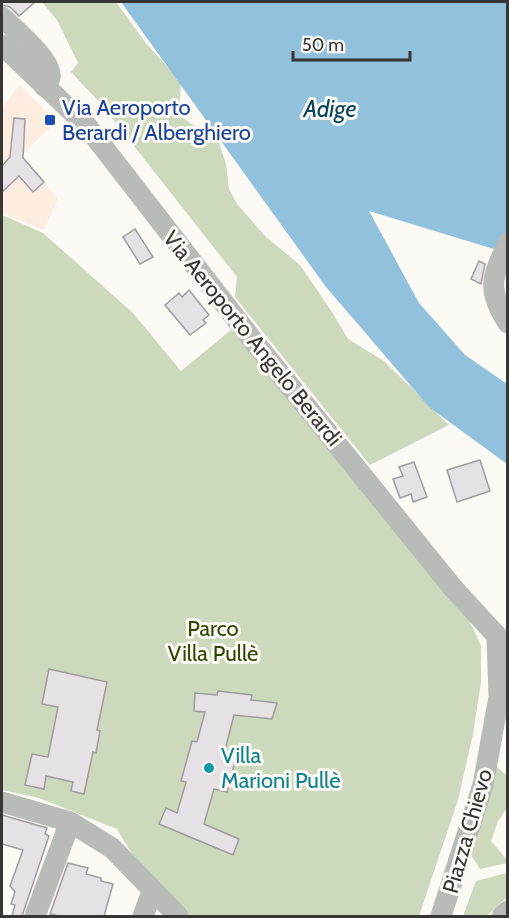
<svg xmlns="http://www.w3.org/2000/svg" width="509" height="918" font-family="Cabin,sans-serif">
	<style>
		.education { fill: #fcede0 }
		.green { fill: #ccd9bd }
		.water { fill: #92c1dd }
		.building { fill: #e5e1e5; stroke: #a09c9f; stroke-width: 1.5 }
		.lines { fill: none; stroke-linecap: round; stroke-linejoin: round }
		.minor { stroke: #b9bbb9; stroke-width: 21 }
		.transit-dot { fill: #1a4fb4; stroke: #fdf9f5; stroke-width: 2 }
		.culture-dot { fill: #0f9aa8; stroke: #fdf9f5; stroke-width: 2 }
		.labels { text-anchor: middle; stroke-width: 6; stroke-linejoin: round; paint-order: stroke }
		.transit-label { font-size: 22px; fill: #164399; stroke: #fdf9f5; text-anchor: start }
		.street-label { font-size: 22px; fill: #373634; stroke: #fdf9f5 }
		.park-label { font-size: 22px; fill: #304702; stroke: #fdf9f5 }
		.culture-label { font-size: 22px; fill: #0d838f; stroke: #fdf9f5; text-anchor: start }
		.water-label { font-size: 24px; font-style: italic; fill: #04435f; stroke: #fdf9f5 }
	</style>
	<rect width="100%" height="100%" fill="#fdf9f5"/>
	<!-- education -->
	<path class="education" d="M20,85l36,37 -35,33 37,44 -15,31 -41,-17v-106z"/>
	<!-- green -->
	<g class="green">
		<path d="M42,2h74l29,40 36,40 -1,18 -4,12 15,12 25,10 10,30 3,25 8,15 29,33 34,28 32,47 16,27 36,22 65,64 -79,40 -135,-168 2,-20 -136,-173 -30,-32 7,-9 -21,-43z"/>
		<path d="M2,215l41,18 90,80 48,58 50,-41 140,171 94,110 16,35v36l-8,52 -15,66 -39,116h-235c-25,-27 -49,-54 -67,-87l-78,-31 -37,-8z"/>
		<path d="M496,766l11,10v32l-9,13 -7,20 16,19v3l-27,6 -9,-14z"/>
		<path d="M507,873v24l-20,19h-24l13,-35z"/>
	</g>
	<!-- water -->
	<path class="water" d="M121,2h386v251l-138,-42 50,92 46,52 42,29v80l-78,-57 -103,-120z"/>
	<!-- building -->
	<g class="building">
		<path d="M2,2h33l-16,14 -9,-9 -8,-2z"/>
		<path d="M14,118l11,1 -2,39 21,24 -11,10 -14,-16 -17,16v-26l8,-9z"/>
		<path d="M135,229l18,28 -13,7 -17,-27z"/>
		<path d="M479,261l6,3 -4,20 -10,-5z"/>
		<path d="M189,290l20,25 -6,5 3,3 -16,12 -25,-30 14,-12 3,4z"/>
		<path d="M480,460l10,31 -33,11 -10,-32z"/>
		<path d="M414,462l13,35 -14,5 -2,-8 -11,4 -7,-19 10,-3 -4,-9z"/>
		<path d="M49,669l58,13 -10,48 3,1 -4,22 -3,-1 -9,42 -13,-3 2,-9 -27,-6 -2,13 -19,-4 7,-31 16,3 10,-50 -16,-3z"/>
		<path d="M218,691l34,4 -1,5 26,3 -5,16 -38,-4 -9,35 12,4 -10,38 -13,-3 -10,35 35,15 -6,16 -74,-31 7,-16 11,5 9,-31 -5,-1 11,-40 5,1 8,-30 -11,-1 1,-18 22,2z"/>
		<path d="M2,815l45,13 -2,6 4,2 -27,80h-10l3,-11 -4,-1 4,-12 -5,-6 13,-36 -21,-6z"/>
		<path d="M68,863l20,5 -2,6 15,4v3l12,3 -9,32h-44l-10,-2z"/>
	</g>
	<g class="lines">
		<!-- minor -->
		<g class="minor">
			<path d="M2,17c11,11 52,44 48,61 -1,1 -5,7 -6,8"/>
			<path d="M2,45l84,80 165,213 202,250 55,60"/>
			<path d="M508,243c-16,34 -22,46 0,80"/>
			<path d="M2,802l68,20 42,26 66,68"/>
			<path d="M35,916l35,-94"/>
			<path d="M143,916l9,-24"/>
			<path d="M441,916l42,-131 16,-88 -2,-59"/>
			<path d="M502,916l6,-5"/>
		</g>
	</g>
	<!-- markers -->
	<rect class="transit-dot" x="44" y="114" width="12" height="12" rx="3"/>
	<circle class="culture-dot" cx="209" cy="768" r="6"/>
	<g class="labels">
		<!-- transit labels -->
		<g class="transit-label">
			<text x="62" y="115">Via Aeroporto<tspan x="62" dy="25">Berardi / Alberghiero</tspan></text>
		</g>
		<!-- street labels -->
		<g class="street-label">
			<text transform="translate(253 338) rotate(51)" y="8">Via Aeroporto Angelo Berardi</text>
			<text transform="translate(467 831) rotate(-74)" y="8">Piazza Chievo</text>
		</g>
		<!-- park labels -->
		<g class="park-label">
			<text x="213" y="636">Parco<tspan x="213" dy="25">Villa Pullè</tspan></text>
		</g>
		<!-- culture labels -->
		<g class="culture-label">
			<text x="221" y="763">Villa<tspan x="221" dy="25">Marioni Pullè</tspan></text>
		</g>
		<!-- water labels -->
		<g class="water-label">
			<text x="330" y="117">Adige</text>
		</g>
	</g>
	<!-- border -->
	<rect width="509" height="918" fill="none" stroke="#373634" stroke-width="6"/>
	<!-- scale -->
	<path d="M293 51v9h117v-9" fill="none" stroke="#373634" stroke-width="3"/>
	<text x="302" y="51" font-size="18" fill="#373634" stroke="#fdf9f5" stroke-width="4.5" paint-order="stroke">50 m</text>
</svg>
